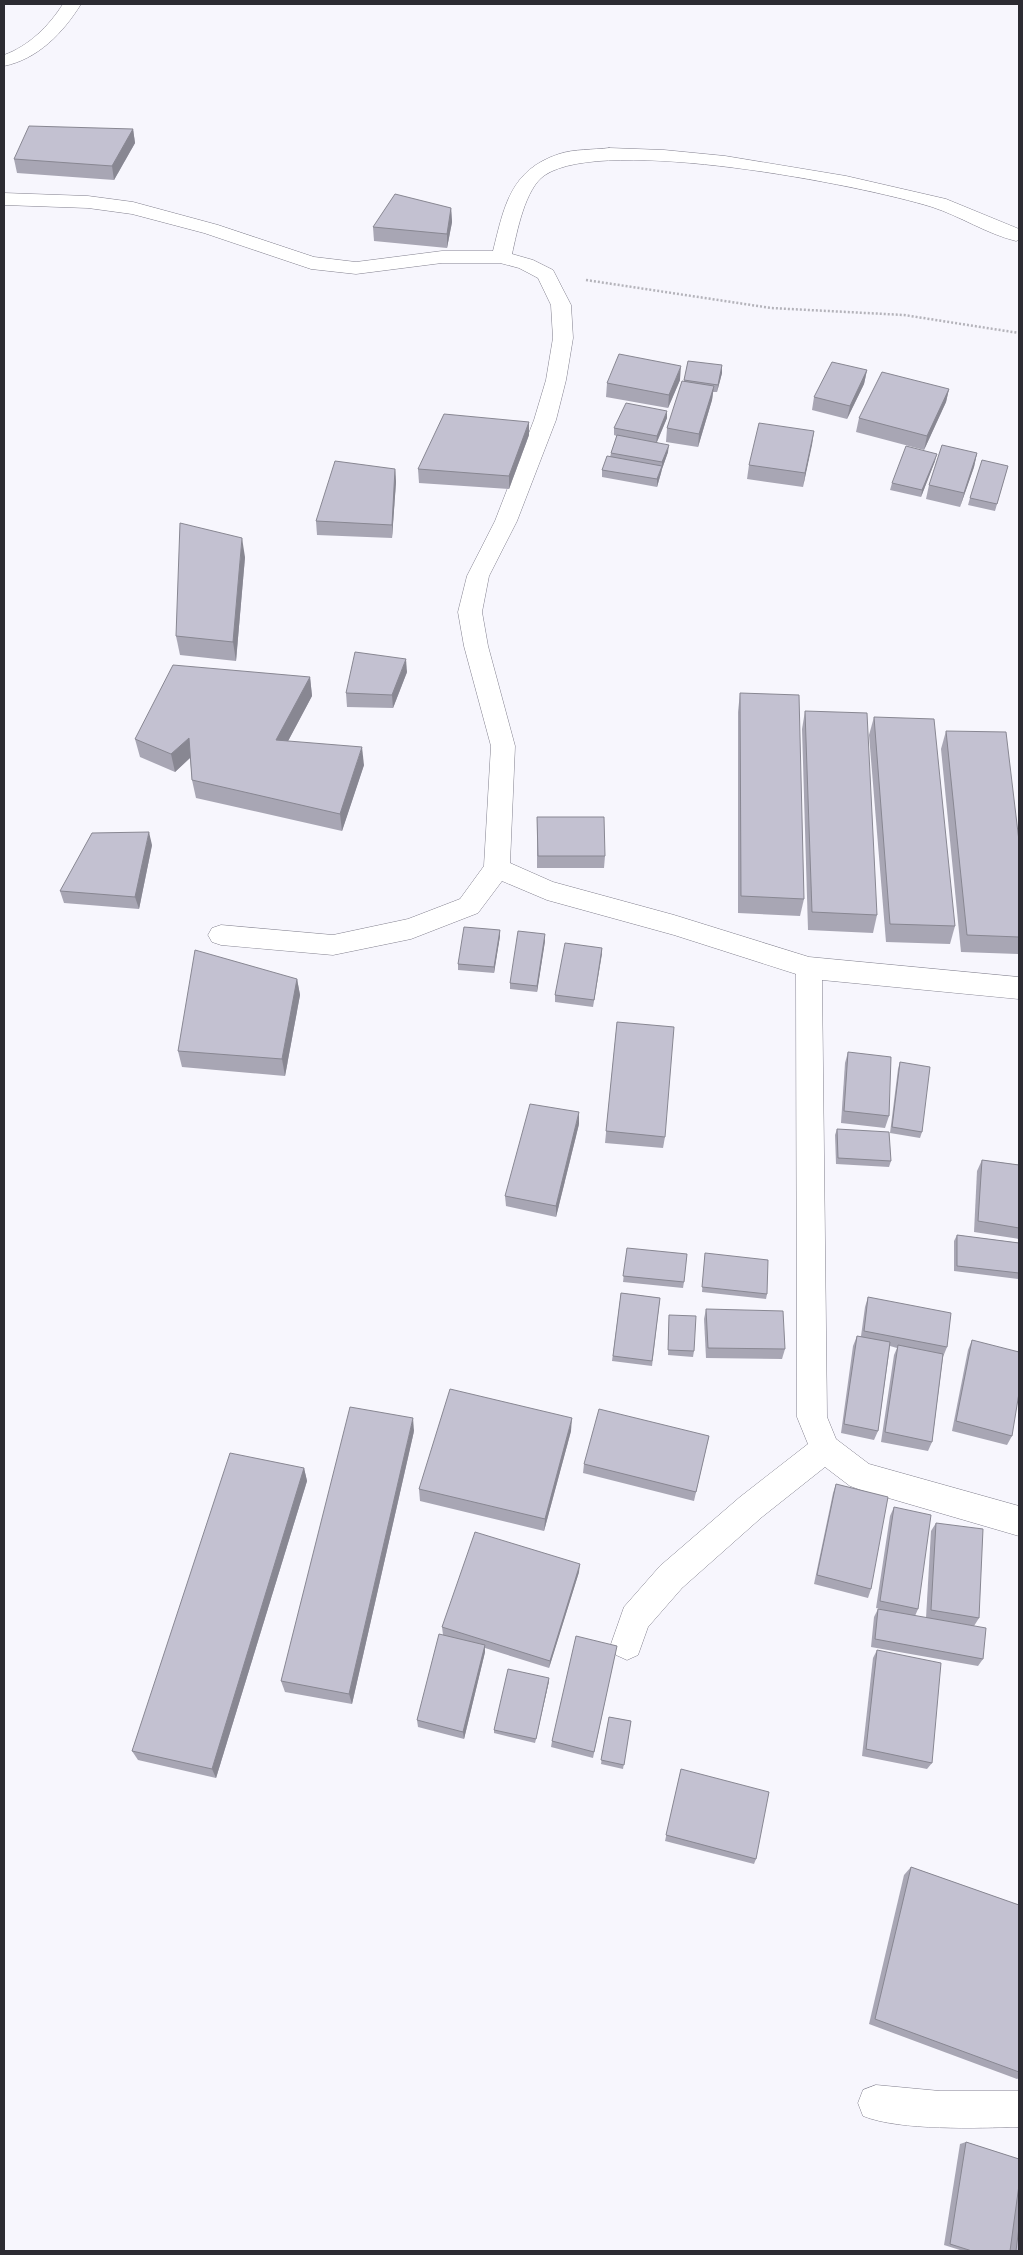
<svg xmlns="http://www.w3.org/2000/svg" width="1023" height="2255" font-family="Lora,serif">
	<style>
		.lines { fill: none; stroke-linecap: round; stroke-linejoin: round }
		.minor-casing { stroke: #82808e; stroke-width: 1 }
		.path { stroke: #b4b3ba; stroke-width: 2.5; stroke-dasharray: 2 2; stroke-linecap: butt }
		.minor { fill: #fff; fill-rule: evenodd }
		.wall { fill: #a8a6b4 }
		.shaded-wall { fill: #888792 }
		.building { fill: #c3c1d1; stroke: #888792 }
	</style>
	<rect width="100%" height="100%" fill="#f7f6fd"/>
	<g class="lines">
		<defs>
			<g id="minor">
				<path d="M63,4h18c-18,29 -43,55 -77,62v-11c25,-9 45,-29 59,-51z"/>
				<path d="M609,148l55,2 61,6 121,20 100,23 73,30v11l-3,1c-29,-7 -56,-25 -84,-34 -71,-22 -327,-72 -387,-32 -20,13 -28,57 -33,79l21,6 20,10 18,35 2,33 -7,42 -10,40 -39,101 -28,55 -7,36 6,34 27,100 -5,117 43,19 121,33 135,42 210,20v22l-197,-19 5,437 9,22 33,25 150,42v30l-158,-46 -11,-4 -25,-19 -63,50 -80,71 -34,39 -10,28 -11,5 -11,-5 -5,-11 13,-37 36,-41 80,-69 68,-53 -11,-27 -1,-443 -122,-39 -127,-35 -45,-19 -24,32 -67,26 -78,16 -112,-10 -9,-3 -4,-7 4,-7 9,-3 112,10 75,-16 52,-20 24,-33 7,-120 -27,-100 -6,-34 9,-36 28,-55 39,-101 12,-40 7,-42 -2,-33 -13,-27 -19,-10 -19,-5h-58l-86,11 -45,-5 -107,-36 -72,-19 -44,-6 -84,-3v-12l84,3 45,6 85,23 96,32 42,5 86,-11h51c11,-44 17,-81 66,-97 15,-5 34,-4 50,-6z"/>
				<path d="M876,2085l64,6h79v36c-41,1 -119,4 -156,-11l-5,-13 5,-13z"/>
			</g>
		</defs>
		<!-- minor casing -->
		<use href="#minor" class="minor-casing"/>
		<!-- path -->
		<path class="path" d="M586,280l185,28 133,7 115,18"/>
		<!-- minor -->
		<use href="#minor" class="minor"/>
	</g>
	<!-- wall -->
	<g class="wall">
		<path d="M133,129l2,14 -21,37 -97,-7 -3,-14z"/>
		<path d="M451,208l1,14 -5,26 -73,-7 -1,-14z"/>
		<path d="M688,361l34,12 -5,19h-4l-1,8 -14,47 -32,-5 1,-14 17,-47z"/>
		<path d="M867,370l-3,14 -17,35 -35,-9 2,-13z"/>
		<path d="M680,380l-12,28 -62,-11 1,-14z"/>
		<path d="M949,389l-3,13 -22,48 -68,-18 3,-14z"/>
		<path d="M667,418l-10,24 11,10 -6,17 -1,4 -4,14 -55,-10v-7l8,-13 1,-4 6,-17 -3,-1v-7z"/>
		<path d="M529,422v13l-20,54 -90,-6 -1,-14z"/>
		<path d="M814,431l-11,56 -56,-8 2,-14z"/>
		<path d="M977,453l-3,14 -14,40 -34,-8 3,-14z"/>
		<path d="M935,461l-14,36 -31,-7 2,-7z"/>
		<path d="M1008,466l-13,45 -27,-6 2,-7z"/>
		<path d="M395,469l1,13 -4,56 -75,-3 -1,-14z"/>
		<path d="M245,557l-9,104 -56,-6 -4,-19z"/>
		<path d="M407,672l-14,36 -46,-1 -1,-14z"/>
		<path d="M310,677l2,19 -24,45 76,24 -22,66 -146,-33 -4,-18 -2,-22 -15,14 -35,-15 -5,-18z"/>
		<path d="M740,693l64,206 -4,17 -62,-3v-201z"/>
		<path d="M805,711l72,204 -4,18 -65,-3 -6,-201z"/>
		<path d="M874,717l81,209 -5,18 -64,-2 -17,-207z"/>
		<path d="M946,731l73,110v113l-58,-2 -20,-203z"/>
		<path d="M537,817l68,39 -1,12h-67z"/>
		<path d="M152,845l-13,64 -75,-6 -4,-12z"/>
		<path d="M500,930v6l-6,37 -36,-3v-6z"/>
		<path d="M545,941l-8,51 -27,-3v-6z"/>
		<path d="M602,948l-9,59 -38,-5v-7z"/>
		<path d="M297,979l3,16 -15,81 -103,-9 -4,-16z"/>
		<path d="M617,1022l48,115 -2,11 -58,-5z"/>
		<path d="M848,1052l41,64 -4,12 -44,-5 4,-60z"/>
		<path d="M900,1062l22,70 -2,6 -30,-5 8,-64z"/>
		<path d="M579,1124l-23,93 -50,-11 -1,-10z"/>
		<path d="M837,1129l54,32 -2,6 -53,-3 -1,-29z"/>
		<path d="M982,1160l37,5v74l-45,-7 3,-61z"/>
		<path d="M957,1235l62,8v36l-65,-8v-30z"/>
		<path d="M627,1248l57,34 -1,6 -60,-6z"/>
		<path d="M705,1253l62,41 -1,5 -64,-7z"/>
		<path d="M621,1293l39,5 -8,68 -40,-5z"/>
		<path d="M868,1297l79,50 -4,10 -11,85 -4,9 -47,-9 13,-87 3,-7 -7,-2 -12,85 -4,9 -33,-7 12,-87 4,-10h4l4,-29z"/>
		<path d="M706,1309l79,40 -3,10 -76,-1 -2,-39z"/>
		<path d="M669,1315l25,36 -1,6 -25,-2z"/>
		<path d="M972,1340l40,96 -5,9 -55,-14 16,-81z"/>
		<path d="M414,1431l-62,273 -67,-12 -4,-11z"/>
		<path d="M571,1431l-27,100 -124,-30 -1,-12z"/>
		<path d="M709,1436l-15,65 -111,-28 1,-9z"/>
		<path d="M304,1468l3,13 -91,297 -78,-18 -6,-9z"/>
		<path d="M836,1484l35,105 -3,9 -54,-14 19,-91z"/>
		<path d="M894,1507l24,102 -3,7 68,43 -5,7 -107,-19 3,-30 4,-8 6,1 -8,-2 14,-92z"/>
		<path d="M936,1523l43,95 -5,8 -48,-8 5,-87z"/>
		<path d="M579,1572l-30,96 -64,-20v4l-21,87 -46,-12 -1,-7 26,-85 -1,-8z"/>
		<path d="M877,1650l55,113 -5,6 -65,-13 11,-98z"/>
		<path d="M615,1654l-22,104 -42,-11 1,-6z"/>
		<path d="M549,1681l-14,62 -41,-10v-3z"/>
		<path d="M609,1717l22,4 -8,48 -22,-5z"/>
		<path d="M681,1769l75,90 -2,5 -89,-23z"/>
		<path d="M911,1867l108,38v173l-2,1 -148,-55 35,-149z"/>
		<path d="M966,2142l53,17v92h-56l-19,-6 16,-101z"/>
	</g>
	<!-- shaded-wall -->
	<g class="shaded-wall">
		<path d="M133,129l2,14 -21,37 -2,-14z"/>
		<path d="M451,208l1,14 -5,26v-14z"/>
		<path d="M722,365v8l-5,19 1,-7z"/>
		<path d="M681,366l-1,14 -12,28 1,-13z"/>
		<path d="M867,370l-3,14 -17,35 3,-13z"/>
		<path d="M714,386l-2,14 -14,47 1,-13z"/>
		<path d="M949,389l-3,13 -22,48 3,-14z"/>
		<path d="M667,411v7l-11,26 1,-8z"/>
		<path d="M529,422v13l-20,54v-13z"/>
		<path d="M814,431l-2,14 -9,42 2,-14z"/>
		<path d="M669,445l-1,7 -6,17 -1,4 -4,14v-8l5,-13v-4z"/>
		<path d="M977,453l-3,14 -14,40 4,-14z"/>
		<path d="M937,454l-2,7 -14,36 1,-7z"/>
		<path d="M395,469l1,13 -4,56v-13z"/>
		<path d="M242,538l3,19 -9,104 -3,-19z"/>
		<path d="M406,659l1,13 -14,36 -1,-13z"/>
		<path d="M310,677l2,19 -33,62 -3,-18z"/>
		<path d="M189,738l3,18 -17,16 -4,-18z"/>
		<path d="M362,747l2,18 -22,66 -2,-17z"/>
		<path d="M149,832l3,13 -13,64 -4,-12z"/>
		<path d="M500,930v6l-6,37v-6z"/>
		<path d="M545,934v7l-8,51v-6z"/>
		<path d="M602,948v6l-9,53 1,-7z"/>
		<path d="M297,979l3,16 -15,81 -3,-17z"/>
		<path d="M579,1112v12l-23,93v-11z"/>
		<path d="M413,1418l1,13 -62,273 -3,-10z"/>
		<path d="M572,1418l-1,13 -27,100 1,-12z"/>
		<path d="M304,1468l3,13 -91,297 -4,-9z"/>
		<path d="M580,1564l-1,8 -30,96 1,-7z"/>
		<path d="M485,1645v7l-21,87 -1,-7z"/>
		<path d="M549,1678v3l-14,62 1,-4z"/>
	</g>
	<!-- building -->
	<g class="building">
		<path d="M29,126l104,3 -21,37 -98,-7z"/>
		<path d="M395,194l56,14 -4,26 -74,-7z"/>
		<path d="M619,354l62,12 -12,29 -62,-12z"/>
		<path d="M688,361l34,4 -4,20 -34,-5z"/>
		<path d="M832,362l35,8 -17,36 -36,-9z"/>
		<path d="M882,372l67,17 -22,47 -68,-18z"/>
		<path d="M682,381l32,5 -15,48 -32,-6z"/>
		<path d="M626,403l41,8 -10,25 -43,-8z"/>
		<path d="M444,414l85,8 -20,54 -91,-7z"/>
		<path d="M759,423l55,8 -9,42 -56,-8z"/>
		<path d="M617,435l52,10 -7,17 -51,-9z"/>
		<path d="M942,445l35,8 -13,40 -35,-8z"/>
		<path d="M906,446l31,8 -15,36 -30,-7z"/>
		<path d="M607,456l55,10 -5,13 -55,-9z"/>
		<path d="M982,460l26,6 -11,38 -27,-6z"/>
		<path d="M335,461l60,8 -3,56 -76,-4z"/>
		<path d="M180,523l62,15 -9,104 -57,-6z"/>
		<path d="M355,652l51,7 -14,36 -46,-2z"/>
		<path d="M173,665l137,12 -34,63 86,7 -22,67 -148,-34 -3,-42 -18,16 -36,-15z"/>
		<path d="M740,693l59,2 5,204 -63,-3z"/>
		<path d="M805,711l62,2 10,202 -65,-3z"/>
		<path d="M874,717l60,2 21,207 -65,-2z"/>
		<path d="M946,731l60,1 13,109v96l-52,-2z"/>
		<path d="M537,817h67l1,39h-67z"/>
		<path d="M149,832l-14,65 -75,-6 32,-58z"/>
		<path d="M464,927l36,3 -6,37 -36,-3z"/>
		<path d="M518,931l27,3 -8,52 -27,-3z"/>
		<path d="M565,943l37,5 -8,52 -39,-5z"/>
		<path d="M195,950l102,29 -15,80 -104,-8z"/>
		<path d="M617,1022l57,5 -9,110 -59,-6z"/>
		<path d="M848,1052l43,5 -2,59 -45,-5z"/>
		<path d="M900,1062l30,5 -8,65 -30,-5z"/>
		<path d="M530,1104l49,8 -23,94 -51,-10z"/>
		<path d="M837,1129l52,3 2,29 -53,-3z"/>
		<path d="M982,1160l37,5v63l-41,-7z"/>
		<path d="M957,1235l62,8v30l-62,-7z"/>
		<path d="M627,1248l60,6 -3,28 -61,-6z"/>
		<path d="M705,1253l63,7 -1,34 -65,-7z"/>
		<path d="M621,1293l39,5 -8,63 -39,-5z"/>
		<path d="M868,1297l83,16 -4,34 -83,-16z"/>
		<path d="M706,1309l77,2 2,38 -77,-1z"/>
		<path d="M669,1315l27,1 -2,35 -26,-1z"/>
		<path d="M857,1336l33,6 -12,89 -34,-7z"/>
		<path d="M972,1340l47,12v41l-7,43 -56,-15z"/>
		<path d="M898,1345l45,9 -11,88 -47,-10z"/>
		<path d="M450,1389l122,29 -27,101 -126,-30z"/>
		<path d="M350,1407l63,11 -64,276 -68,-13z"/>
		<path d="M599,1409l110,27 -13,56 -112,-28z"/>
		<path d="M230,1453l74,15 -92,301 -80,-18z"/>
		<path d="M836,1484l52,13 -17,92 -54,-14z"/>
		<path d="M894,1507l37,8 -13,94 -38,-8z"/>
		<path d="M936,1523l47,6 -4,89 -48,-8z"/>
		<path d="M475,1532l105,32 -30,97 -108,-34z"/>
		<path d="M878,1609l108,19 -3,31 -108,-20z"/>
		<path d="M439,1634l46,11 -22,87 -46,-12z"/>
		<path d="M576,1636l41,10 -23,106 -42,-11z"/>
		<path d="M877,1650l64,13 -9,100 -66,-14z"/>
		<path d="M508,1669l41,9 -13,61 -42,-9z"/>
		<path d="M609,1717l22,4 -7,44 -23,-5z"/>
		<path d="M681,1769l88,23 -13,67 -90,-24z"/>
		<path d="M911,1867l108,38v167l-144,-53z"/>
		<path d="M966,2142l53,17v26l-9,66h-38l-22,-7z"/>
		<path d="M1019,2227v24h-3z"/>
	</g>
	<!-- border -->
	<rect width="1023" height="2255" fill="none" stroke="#2c2b32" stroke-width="10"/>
</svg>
